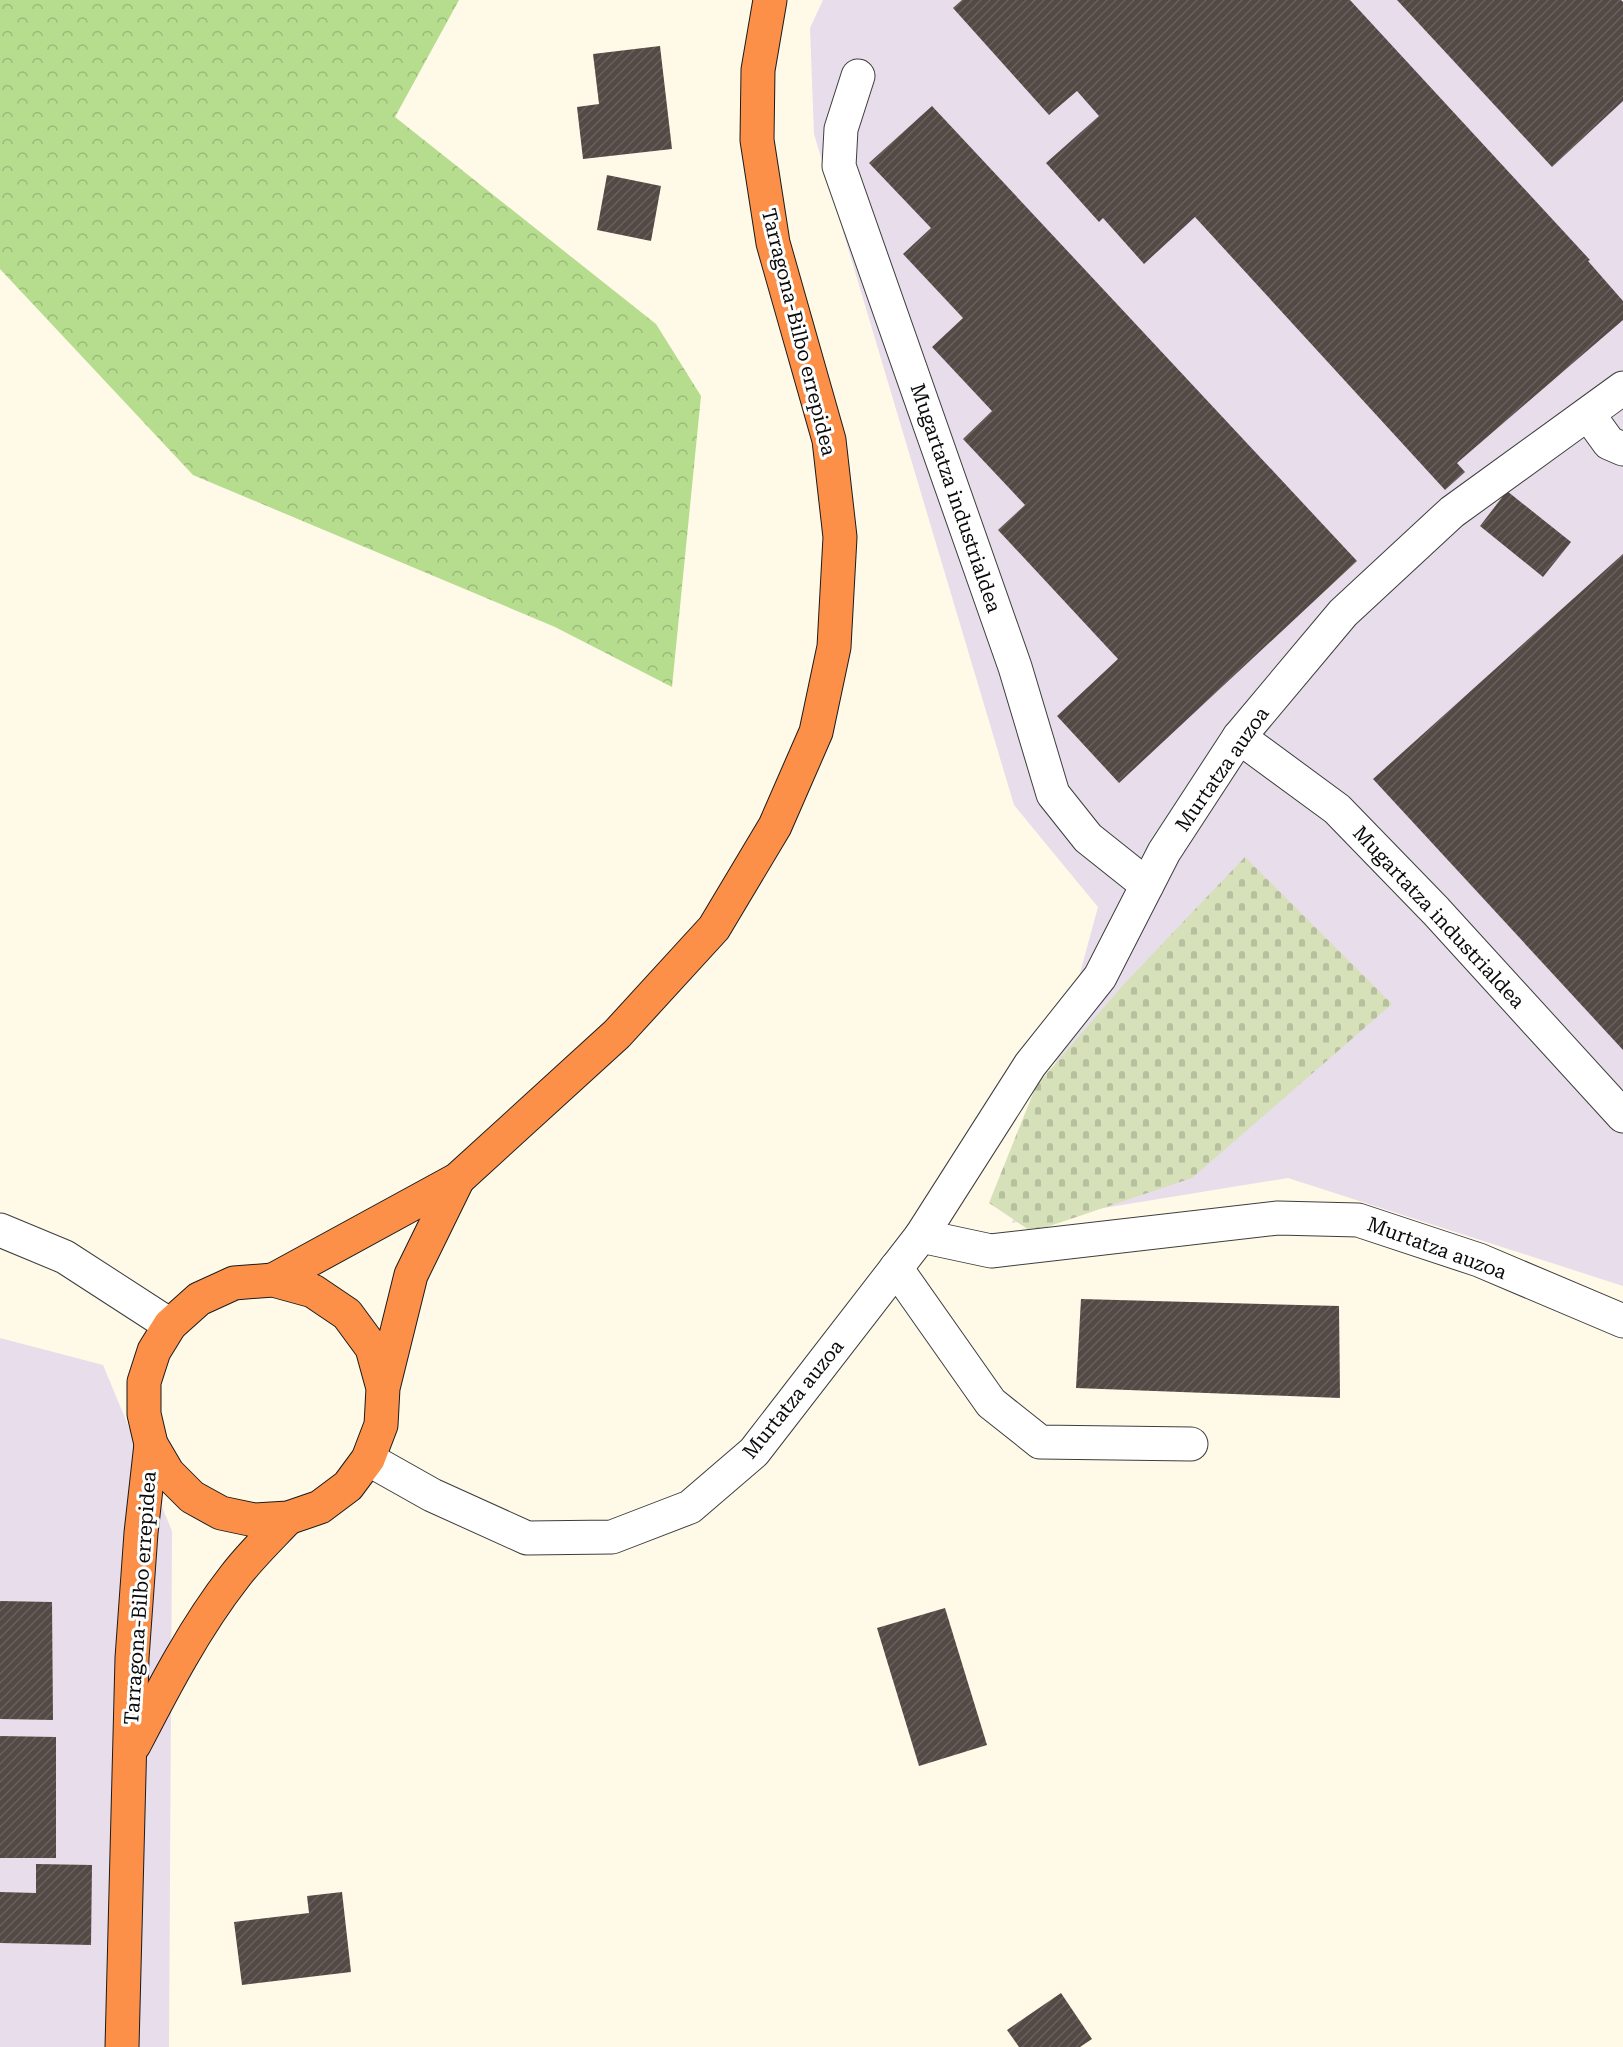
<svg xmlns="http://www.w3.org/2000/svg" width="1623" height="2047" font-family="'Roboto Serif',serif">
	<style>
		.industrial { fill: #e8ddea }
		.forest { fill: url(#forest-crowns) }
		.cemetery { fill: url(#cemetery-stones) }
		.building { fill: url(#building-hatch) }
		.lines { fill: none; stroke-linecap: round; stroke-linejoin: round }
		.minor-casing { stroke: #3d3d3d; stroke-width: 35 }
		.highway-casing { stroke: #1b1b1b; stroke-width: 35 }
		.minor { stroke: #fff; stroke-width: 33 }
		.highway { stroke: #fd9048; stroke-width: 33 }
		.labels { text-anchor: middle; stroke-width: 6; stroke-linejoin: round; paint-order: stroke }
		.street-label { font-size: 20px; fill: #0a0a0a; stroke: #fff }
	</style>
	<defs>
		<pattern id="forest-crowns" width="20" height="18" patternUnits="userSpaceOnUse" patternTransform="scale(1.5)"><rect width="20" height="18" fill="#b6dc8e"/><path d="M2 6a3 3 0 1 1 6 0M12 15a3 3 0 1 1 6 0" fill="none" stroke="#9bbb79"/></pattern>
		<pattern id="cemetery-stones" width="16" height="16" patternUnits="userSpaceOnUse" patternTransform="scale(1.5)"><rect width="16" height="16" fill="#d6e1b9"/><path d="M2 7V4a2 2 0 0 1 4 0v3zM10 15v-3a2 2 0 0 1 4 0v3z" fill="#b6c09e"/></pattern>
		<pattern id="building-hatch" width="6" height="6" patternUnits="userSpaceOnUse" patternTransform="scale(1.5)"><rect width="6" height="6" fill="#534a46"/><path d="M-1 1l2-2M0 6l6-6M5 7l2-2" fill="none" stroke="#67605c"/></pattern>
	</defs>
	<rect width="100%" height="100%" fill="#fff9e8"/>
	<!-- industrial -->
	<g class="industrial">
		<path d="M823,0h800v1286l-335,-108 -276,45 86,-316 -84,-102 -200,-671 -4,-106z"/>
		<path d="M0,1338l103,27 69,166 -3,516h-169z"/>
	</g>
	<!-- forest -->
	<path class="forest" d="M0,0h459l-64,117 261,207 45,72 -29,291 -117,-60 -362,-152 -193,-206z"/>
	<!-- cemetery -->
	<path class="cemetery" d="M1245,857l147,147 -200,174 -160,54 -43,-29 47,-117 89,-103z"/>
	<!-- building -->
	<g class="building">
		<path d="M962,0h388l240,260 -2,1 35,40v19l-166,143 8,9 -20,18 -250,-273 -51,47 -41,-46 -4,4 -53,-59 53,-47 -22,-25 -28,24 -96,-107z"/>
		<path d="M1397,0h224l2,2v99l-71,66z"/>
		<path d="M660,46l12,103 -89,10 -6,-52 22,-3 -6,-50z"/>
		<path d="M932,106l425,455 -238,222 -62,-67 61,-57 -120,-129 27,-25 -62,-66 29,-28 -60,-64 31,-29 -60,-64 28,-26 -62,-65z"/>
		<path d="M607,175l54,11 -10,55 -54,-11z"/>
		<path d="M1507,491l64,51 -28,35 -63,-51z"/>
		<path d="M1623,554v496l-250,-271z"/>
		<path d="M1081,1299l258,7 1,92 -264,-10z"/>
		<path d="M0,1601l52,1 1,118 -53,-1z"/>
		<path d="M945,1608l42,137 -68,21 -42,-138z"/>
		<path d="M0,1736l56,1v121h-56z"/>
		<path d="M36,1864l56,1 -1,80 -91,-2v-51l36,1z"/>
		<path d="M342,1892l9,80 -109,13 -8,-63 75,-9 -2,-17z"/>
		<path d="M1061,1993l31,46 -12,8h-61l-12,-17z"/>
	</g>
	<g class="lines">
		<defs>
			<g id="minor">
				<path d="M858,76l-17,53 -2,37 176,501 38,127 35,44 59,47"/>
				<path d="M1588,414l21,29 14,6"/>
				<path d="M1239,737l98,72 99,102 187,205"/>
				<path d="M0,1230l65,27 105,68"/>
				<path d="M921,1236l109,-171 70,-88 64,-125 75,-115 104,-124 109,-101 171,-124"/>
				<path d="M896,1268l95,135 49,39 151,2"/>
				<path d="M368,1459l64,36 95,43 85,-1 78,-30 64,-55 167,-216 70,15 287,-33 80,2 121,40 144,61"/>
			</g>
			<g id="highway">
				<path d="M273,1280l185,-101 159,-145 97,-106 61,-102 41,-94 18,-85 6,-110 -11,-97 -56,-197 -16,-103 1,-70 12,-70"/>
				<path d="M383,1388l-11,-40 -25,-34 -34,-23 -40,-11 -39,3 -35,16 -29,26 -16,26 -10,31v32l7,30 17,29 24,24 29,16 33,7 34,-2 32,-11 28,-21 20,-27 13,-34 2,-37 28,-113 47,-96"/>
				<path d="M134,1745c30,-58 61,-118 101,-169 16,-21 35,-39 53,-58"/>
				<path d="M122,2047l10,-389 9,-125 10,-89"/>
			</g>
		</defs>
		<!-- minor casing -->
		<use href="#minor" class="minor-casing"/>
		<!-- highway casing -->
		<use href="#highway" class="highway-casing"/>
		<!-- minor -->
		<use href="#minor" class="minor"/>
		<!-- highway -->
		<use href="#highway" class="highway"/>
	</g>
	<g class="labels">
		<!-- street labels -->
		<g class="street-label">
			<text transform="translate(799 332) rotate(76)" y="7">Tarragona-Bilbo errepidea</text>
			<text transform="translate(956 498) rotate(71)" y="7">Mugartatza industrialdea</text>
			<text transform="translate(1222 769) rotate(-55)" y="7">Murtatza auzoa</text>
			<text transform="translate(1439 917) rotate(47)" y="7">Mugartatza industrialdea</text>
			<text transform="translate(1437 1248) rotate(20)" y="7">Murtatza auzoa</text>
			<text transform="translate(793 1399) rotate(-51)" y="7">Murtatza auzoa</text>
			<text transform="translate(140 1598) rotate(-86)" y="7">Tarragona-Bilbo errepidea</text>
		</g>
	</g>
</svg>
